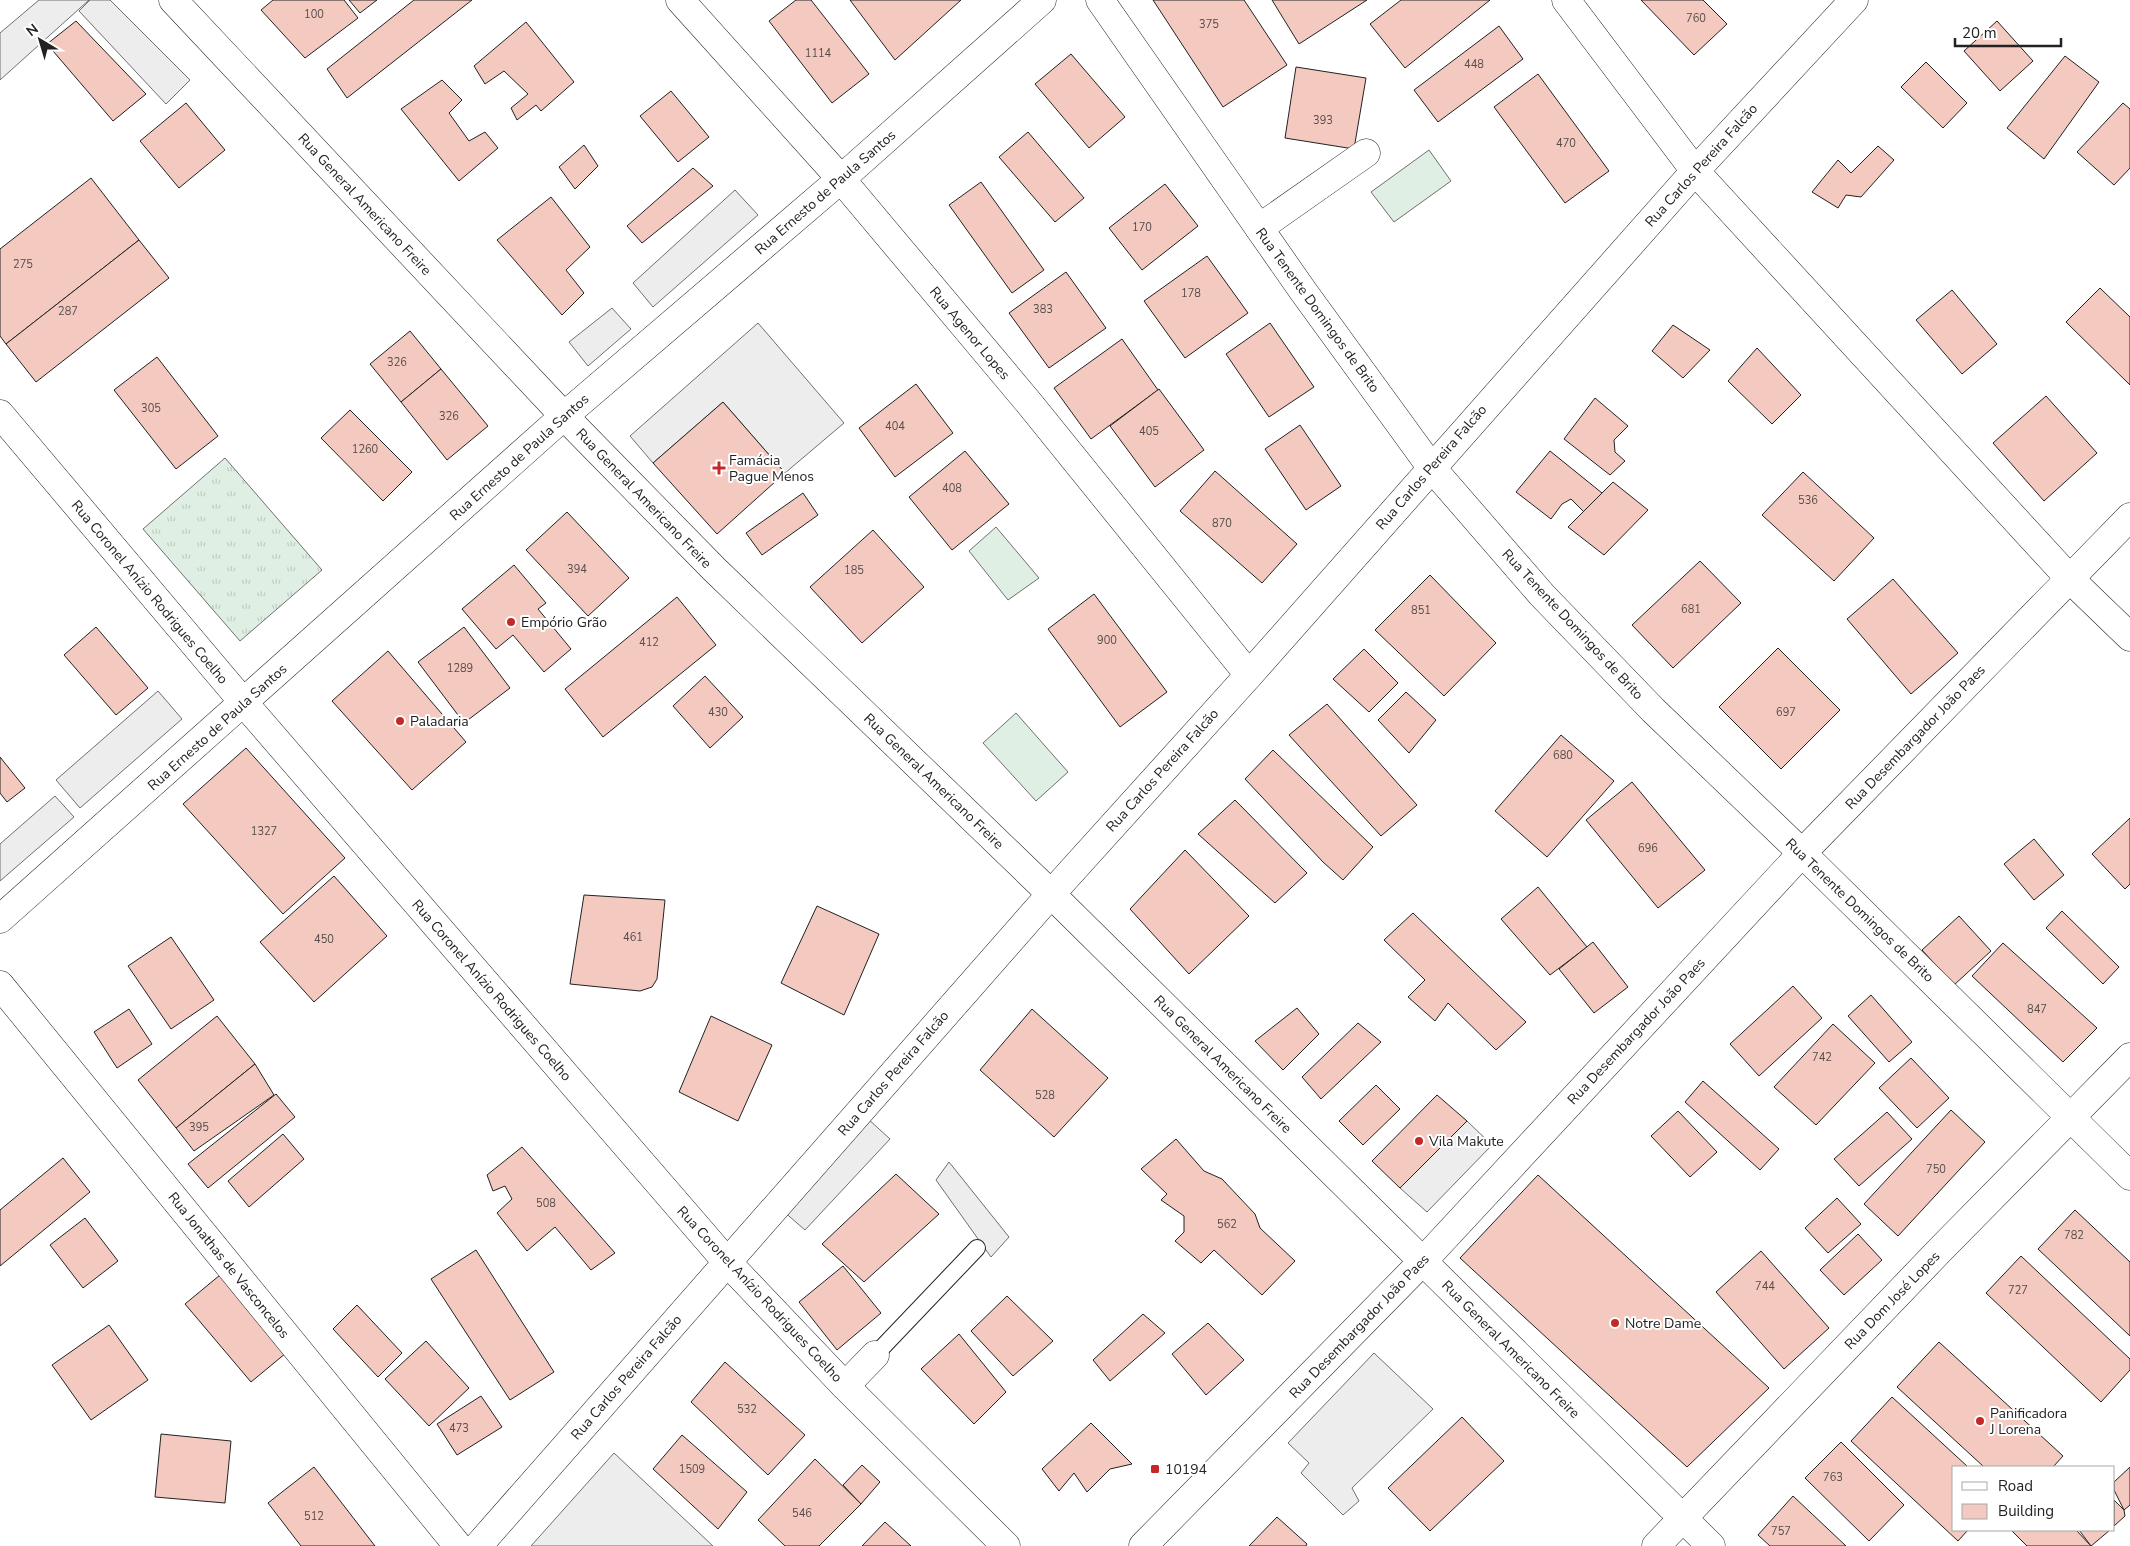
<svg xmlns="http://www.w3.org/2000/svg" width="2130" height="1546" font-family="'Nunito Sans',sans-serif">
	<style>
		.grass { fill: url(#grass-tufts); stroke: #6f6f6f }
		.pitch { fill: #e0efe3; stroke: #6f6f6f }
		.parking { fill: #ededed; stroke: #6f6f6f }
		.building { fill: #f3c9c0; stroke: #222 }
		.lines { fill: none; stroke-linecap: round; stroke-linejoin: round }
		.service-casing { stroke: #222; stroke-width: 18 }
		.minor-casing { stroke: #222; stroke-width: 29 }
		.tertiary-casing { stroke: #222; stroke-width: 29 }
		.primary-casing { stroke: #222; stroke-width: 29 }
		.service { stroke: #fff; stroke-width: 16 }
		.minor { stroke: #fff; stroke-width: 28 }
		.tertiary { stroke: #fff; stroke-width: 28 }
		.primary { stroke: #fff; stroke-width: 28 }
		.poi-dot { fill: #c62828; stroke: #fff; stroke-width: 2 }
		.labels { text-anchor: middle; stroke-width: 4; stroke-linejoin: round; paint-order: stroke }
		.number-label { font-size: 11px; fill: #564c4a }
		.street-label { font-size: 14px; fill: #222; stroke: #fff }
		.poi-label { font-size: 14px; fill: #222; stroke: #fff; text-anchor: start }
	</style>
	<defs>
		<pattern id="grass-tufts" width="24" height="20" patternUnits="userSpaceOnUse" patternTransform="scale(1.25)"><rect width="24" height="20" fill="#e0efe3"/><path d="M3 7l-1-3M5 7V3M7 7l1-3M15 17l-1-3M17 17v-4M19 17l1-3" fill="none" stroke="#c0cdc2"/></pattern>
	</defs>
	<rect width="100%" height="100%" fill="#fff"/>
	<!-- grass -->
	<path class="grass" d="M225,458l97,112 -82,71 -97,-112z"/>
	<!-- pitch -->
	<g class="pitch">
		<path d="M1429,150l22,31 -57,41 -23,-30z"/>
		<path d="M996,527l43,51 -31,22 -39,-49z"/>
		<path d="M1016,713l52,59 -32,29 -53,-58z"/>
	</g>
	<!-- parking -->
	<g class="parking">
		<path d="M39,0h50l-89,80v-47z"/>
		<path d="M90,0h20l80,80 -24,24 -87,-93z"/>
		<path d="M735,190l23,25 -105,92 -20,-24z"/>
		<path d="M612,308l19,21 -43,37 -19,-24z"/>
		<path d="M758,323l86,100 -59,50 -62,-71 -70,61 -23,-27z"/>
		<path d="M158,691l24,28 -102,89 -24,-28z"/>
		<path d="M55,796l19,21 -74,64v-37z"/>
		<path d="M867,1118l23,21 -85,91 -23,-20z"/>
		<path d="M1467,1121l25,24 -65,67 -27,-24z"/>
		<path d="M949,1162l60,75 -18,20 -55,-77z"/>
		<path d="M1374,1353l59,56 -81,79 7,13 -16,14 -42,-42 8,-10 -21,-20z"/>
		<path d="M614,1453l99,93h-182z"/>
	</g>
	<!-- building -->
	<g class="building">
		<path d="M273,0h71l14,18 -53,40 -44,-48z"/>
		<path d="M349,0h28l-17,13z"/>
		<path d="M414,0h58l-125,98 -20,-29z"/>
		<path d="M796,0h15l58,74 -37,29 -63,-82z"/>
		<path d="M850,0h111l-66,60z"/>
		<path d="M1153,0h91l43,65 -64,42z"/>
		<path d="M1272,0h95l-68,44z"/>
		<path d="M1401,0h89l-85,68 -35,-44z"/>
		<path d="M1641,0h62l24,24 -33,31z"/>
		<path d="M76,21l70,73 -33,27 -66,-77z"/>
		<path d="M1997,21l36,40 -33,30 -36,-40z"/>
		<path d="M526,22l48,60 -33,29 -5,-6 -19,15 -6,-12 17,-14 -24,-23 -19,13 -11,-18z"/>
		<path d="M1499,26l24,33 -85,63 -24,-32z"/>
		<path d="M1071,54l54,63 -36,31 -54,-64z"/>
		<path d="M2065,56l34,26 -55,77 -37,-31z"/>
		<path d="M1926,62l41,41 -24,25 -42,-41z"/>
		<path d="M1296,67l70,11 -12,71 -69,-11z"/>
		<path d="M1538,74l71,97 -44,32 -71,-96z"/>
		<path d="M442,80l20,20 -13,13 20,28 16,-9 13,16 -39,33 -58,-72z"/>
		<path d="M671,91l38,46 -31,25 -38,-46z"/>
		<path d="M186,103l39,47 -46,38 -39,-47z"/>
		<path d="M2123,103l7,6v59l-16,17 -37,-33z"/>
		<path d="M1028,132l56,66 -29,24 -56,-65z"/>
		<path d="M584,145l14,21 -23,23 -16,-22z"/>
		<path d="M1878,146l16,14 -33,37 -15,-2 -8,13 -26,-16 26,-32 13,13z"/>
		<path d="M693,168l20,18 -71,57 -15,-17z"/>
		<path d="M91,178l48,62 -133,104 -6,-8v-87z"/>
		<path d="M981,182l63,88 -32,23 -63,-88z"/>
		<path d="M1165,184l33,42 -56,44 -33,-42z"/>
		<path d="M551,197l39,50 -24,23 18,23 -22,22 -65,-75z"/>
		<path d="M139,240l30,38 -133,104 -30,-38z"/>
		<path d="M1207,256l41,57 -63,45 -41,-57z"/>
		<path d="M1066,272l40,56 -57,40 -40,-55z"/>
		<path d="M2100,288l30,29v68l-64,-63z"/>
		<path d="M1952,290l45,54 -35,30 -46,-54z"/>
		<path d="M1270,323l44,64 -45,30 -43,-63z"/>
		<path d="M1673,325l37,25 -27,28 -31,-27z"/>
		<path d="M410,331l31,38 -40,33 -31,-38z"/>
		<path d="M1122,339l36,51 -67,49 -37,-51z"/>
		<path d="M1757,348l44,47 -29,29 -44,-43z"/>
		<path d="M157,357l61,79 -42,33 -62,-79z"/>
		<path d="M441,369l47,57 -41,34 -46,-58z"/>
		<path d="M916,384l37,49 -58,44 -36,-49z"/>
		<path d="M1159,389l45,61 -49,37 -45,-61z"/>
		<path d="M2046,396l51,57 -53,48 -51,-58z"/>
		<path d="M1595,398l33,28 -14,14 1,12 10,9 -15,14 -46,-36z"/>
		<path d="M723,402l62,71 -68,61 -64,-71z"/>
		<path d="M350,410l62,62 -29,29 -62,-63z"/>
		<path d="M1300,425l41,61 -35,24 -41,-61z"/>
		<path d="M965,451l44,53 -57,46 -43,-53z"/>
		<path d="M1550,451l52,42 -18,19 -13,-13 -9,5 -11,15 -35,-27z"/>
		<path d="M1215,471l82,73 -35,39 -82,-72z"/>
		<path d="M1803,472l71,66 -40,43 -72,-66z"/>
		<path d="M1613,482l35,28 -44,45 -36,-28z"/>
		<path d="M803,493l15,22 -56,40 -16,-22z"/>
		<path d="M567,512l62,66 -41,38 -62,-66z"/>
		<path d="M873,530l51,57 -62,56 -52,-56z"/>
		<path d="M1700,561l41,42 -68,65 -41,-43z"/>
		<path d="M514,565l32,38 -8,6 33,40 -27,23 -31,-37 -17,14 -34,-40z"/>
		<path d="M1430,575l66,68 -52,53 -69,-66z"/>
		<path d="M1893,579l65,74 -47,41 -64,-75z"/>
		<path d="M1094,594l73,98 -47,35 -72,-98z"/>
		<path d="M677,597l39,48 -113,92 -38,-48z"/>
		<path d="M96,627l52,61 -32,27 -52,-60z"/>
		<path d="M464,627l46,61 -46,35 -46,-61z"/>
		<path d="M1778,648l62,62 -59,59 -62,-62z"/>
		<path d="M1364,649l34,34 -29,29 -36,-33z"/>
		<path d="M388,651l78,91 -54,48 -80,-89z"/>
		<path d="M705,676l38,41 -33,31 -37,-42z"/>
		<path d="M1406,692l30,28 -27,33 -31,-33z"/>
		<path d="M1327,704l90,101 -36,31 -92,-101z"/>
		<path d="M1561,735l53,46 -67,76 -52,-46z"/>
		<path d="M246,748l99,110 -62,56 -100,-110z"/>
		<path d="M1273,750l100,97 -30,33 -20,-18 -78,-83z"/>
		<path d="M0,757l25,31 -18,14 -7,-9z"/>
		<path d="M1632,782l73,88 -47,38 -72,-88z"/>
		<path d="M1235,800l72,73 -32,30 -77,-69z"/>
		<path d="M2130,818v66l-5,5 -33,-35z"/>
		<path d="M2034,839l30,36 -30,25 -30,-36z"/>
		<path d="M1185,850l64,66 -60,58 -59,-65z"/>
		<path d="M334,876l53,60 -73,66 -54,-60z"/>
		<path d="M1538,887l49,60 -37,28 -49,-56z"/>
		<path d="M584,895l81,5 -8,79 -5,8 -12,4 -70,-7z"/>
		<path d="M817,906l62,28 -35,81 -63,-32z"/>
		<path d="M2062,911l57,56 -16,17 -57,-56z"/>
		<path d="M1413,913l113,109 -30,28 -48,-47 -13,18 -27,-24 17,-17 -41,-40z"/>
		<path d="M1959,916l32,35 -37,34 -32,-35z"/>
		<path d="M171,937l43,63 -43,29 -43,-63z"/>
		<path d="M1593,942l35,45 -34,26 -35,-44z"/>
		<path d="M2003,943l94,85 -34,34 -91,-86z"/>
		<path d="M1793,986l29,32 -63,58 -29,-32z"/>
		<path d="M1871,995l41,47 -23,20 -41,-46z"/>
		<path d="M1297,1008l22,26 -36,36 -28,-29z"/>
		<path d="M129,1009l23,35 -35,24 -23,-36z"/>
		<path d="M1032,1009l76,69 -54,59 -74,-67z"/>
		<path d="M217,1016l38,48 -79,64 -38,-48z"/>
		<path d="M711,1016l61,29 -34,76 -59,-29z"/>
		<path d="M1358,1023l23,19 -60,57 -19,-22z"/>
		<path d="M1833,1024l42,39 -59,62 -42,-38z"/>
		<path d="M1911,1058l38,40 -32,30 -38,-40z"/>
		<path d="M255,1064l19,31 -80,56 -18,-23z"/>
		<path d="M1703,1081l76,68 -19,21 -75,-68z"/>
		<path d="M1376,1085l24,24 -37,36 -24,-24z"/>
		<path d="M276,1094l19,23 -87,71 -20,-24z"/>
		<path d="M1437,1095l30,26 -67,67 -28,-27z"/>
		<path d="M1951,1110l34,32 -87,94 -34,-32z"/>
		<path d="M1678,1111l39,41 -27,25 -39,-41z"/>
		<path d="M1887,1112l25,27 -53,47 -25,-27z"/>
		<path d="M283,1134l21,25 -55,48 -21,-26z"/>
		<path d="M1176,1139l28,32 18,8 33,35 5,14 35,33 -33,34 -48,-45 -13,13 -26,-22 9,-9v-16l-23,-16 6,-6 -26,-25z"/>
		<path d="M522,1147l93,106 -24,17 -36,-43 -28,24 -30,-38 15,-14 -7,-13 -12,5 -6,-16z"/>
		<path d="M63,1158l27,34 -90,74v-56z"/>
		<path d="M896,1174l43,40 -75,68 -42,-38z"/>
		<path d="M1538,1175l231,213 -82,79 -227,-209z"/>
		<path d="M1837,1198l24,26 -33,29 -23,-25z"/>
		<path d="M2075,1210l55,52v74l-92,-87z"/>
		<path d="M85,1218l33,43 -35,27 -33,-43z"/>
		<path d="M1858,1234l24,26 -38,35 -24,-25z"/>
		<path d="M476,1250l78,122 -44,28 -79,-121z"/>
		<path d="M1761,1251l68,77 -45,41 -68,-77z"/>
		<path d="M2021,1256l109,103v11l-29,32 -115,-109z"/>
		<path d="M843,1266l38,47 -44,37 -38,-48z"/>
		<path d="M220,1275l66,78 -35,29 -66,-78z"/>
		<path d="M1007,1296l46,45 -40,35 -42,-45z"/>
		<path d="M357,1305l45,48 -24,24 -45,-48z"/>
		<path d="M1143,1314l22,19 -55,48 -17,-21z"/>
		<path d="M1208,1323l36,37 -38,35 -34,-41z"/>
		<path d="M109,1325l39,55 -57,40 -39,-55z"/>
		<path d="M959,1334l47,58 -32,32 -53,-55z"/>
		<path d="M426,1341l43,47 -40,38 -44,-47z"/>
		<path d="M1939,1342l124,114 -10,11h-69l-87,-80z"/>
		<path d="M725,1362l80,73 -37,40 -77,-73z"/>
		<path d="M481,1396l21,31 -45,28 -20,-31z"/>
		<path d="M1892,1397l76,70h-14v63h14l-10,11 -107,-100z"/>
		<path d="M1462,1417l42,44 -74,70 -42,-43z"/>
		<path d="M1091,1423l41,41 -22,5 -23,23 -13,-19 -15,18 -17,-22z"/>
		<path d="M161,1434l70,7 -6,62 -70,-6z"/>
		<path d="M682,1435l65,57 -29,37 -65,-60z"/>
		<path d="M1841,1442l63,63 -35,36 -64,-63z"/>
		<path d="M815,1459l46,45 -42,42h-34l-27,-26z"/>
		<path d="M862,1465l18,17 -19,22 -18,-19z"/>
		<path d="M314,1467l61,79h-74l-33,-43z"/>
		<path d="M2130,1467v38l-6,5 -10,-20v-8z"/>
		<path d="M1793,1496l53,50h-76l-12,-11z"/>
		<path d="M2114,1500l10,10 1,6 -11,10z"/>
		<path d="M1277,1517l30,27 -1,2h-57z"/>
		<path d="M885,1522l26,24h-49z"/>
		<path d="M2011,1530h65l15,16h-64z"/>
		<path d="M2079,1530h31l-19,16z"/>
	</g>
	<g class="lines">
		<defs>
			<path id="service" d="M875,1355l102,-107"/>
			<g id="minor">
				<path d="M173,0l391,416 150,153 337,325 660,652"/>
				<path d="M1566,0l129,171 375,408 60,58"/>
				<path d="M841,179l188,224 220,272"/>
				<path d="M1259,228l107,-75"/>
				<path d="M1802,853l328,323"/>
				<path d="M0,985l458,561"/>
				<path d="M845,1386l30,-31"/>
				<path d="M478,1546l573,-652 198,-219 446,-504 159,-171"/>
			</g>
			<g id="tertiary">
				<path d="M680,0l161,179"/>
				<path d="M1100,0l203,291 128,176 111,128 111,115 149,143"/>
				<path d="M0,414l244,289 483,559 118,124 161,160"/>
				<path d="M1143,1546l280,-285 379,-408 328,-336"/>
				<path d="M1656,1546l284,-296 190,-193"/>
			</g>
			<path id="primary" d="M0,919l564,-503 277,-237 201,-179"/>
		</defs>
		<!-- service casing -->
		<use href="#service" class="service-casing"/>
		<!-- minor casing -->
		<use href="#minor" class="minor-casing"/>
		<!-- tertiary casing -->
		<use href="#tertiary" class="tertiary-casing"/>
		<!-- primary casing -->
		<use href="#primary" class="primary-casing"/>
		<!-- service -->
		<use href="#service" class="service"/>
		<!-- minor -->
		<use href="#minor" class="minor"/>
		<!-- tertiary -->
		<use href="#tertiary" class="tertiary"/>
		<!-- primary -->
		<use href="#primary" class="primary"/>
	</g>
	<!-- markers -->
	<g class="poi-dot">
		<path d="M716.5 460.5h5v5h5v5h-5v5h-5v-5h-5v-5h5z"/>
		<circle cx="511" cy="622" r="5"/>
		<circle cx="400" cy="721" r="5"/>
		<circle cx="1419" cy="1141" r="5"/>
		<circle cx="1615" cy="1323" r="5"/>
		<circle cx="1980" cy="1421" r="5"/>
		<rect x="1150" y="1464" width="10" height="10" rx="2.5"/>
	</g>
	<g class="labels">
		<!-- number labels -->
		<g class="number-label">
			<text x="314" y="18">100</text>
			<text x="1696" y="22">760</text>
			<text x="1209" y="28">375</text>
			<text x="818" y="57">1114</text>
			<text x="1474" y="68">448</text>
			<text x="1323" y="124">393</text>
			<text x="1566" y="147">470</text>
			<text x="1142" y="231">170</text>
			<text x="23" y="268">275</text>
			<text x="1191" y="297">178</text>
			<text x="1043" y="313">383</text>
			<text x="68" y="315">287</text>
			<text x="397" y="366">326</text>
			<text x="151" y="412">305</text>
			<text x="449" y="420">326</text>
			<text x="895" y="430">404</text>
			<text x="1149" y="435">405</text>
			<text x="365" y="453">1260</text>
			<text x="952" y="492">408</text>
			<text x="1808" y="504">536</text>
			<text x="1222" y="527">870</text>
			<text x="577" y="573">394</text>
			<text x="854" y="574">185</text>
			<text x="1691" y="613">681</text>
			<text x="1421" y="614">851</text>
			<text x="1107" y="644">900</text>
			<text x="649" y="646">412</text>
			<text x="460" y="672">1289</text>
			<text x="718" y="716">430</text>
			<text x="1786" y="716">697</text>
			<text x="1563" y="759">680</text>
			<text x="264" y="835">1327</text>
			<text x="1648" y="852">696</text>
			<text x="633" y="941">461</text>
			<text x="324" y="943">450</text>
			<text x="2037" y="1013">847</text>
			<text x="1822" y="1061">742</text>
			<text x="1045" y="1099">528</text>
			<text x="199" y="1131">395</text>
			<text x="1936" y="1173">750</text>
			<text x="546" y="1207">508</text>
			<text x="1227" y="1228">562</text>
			<text x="2074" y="1239">782</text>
			<text x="1765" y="1290">744</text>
			<text x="2018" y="1294">727</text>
			<text x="747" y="1413">532</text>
			<text x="459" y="1432">473</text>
			<text x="692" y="1473">1509</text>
			<text x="1833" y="1481">763</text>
			<text x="802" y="1517">546</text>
			<text x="314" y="1520">512</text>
			<text x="1781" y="1535">757</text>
		</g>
		<!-- street labels -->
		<g class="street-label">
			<text transform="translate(1701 165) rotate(-48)" y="5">Rua Carlos Pereira Falcão</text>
			<text transform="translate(825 192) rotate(-41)" y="5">Rua Ernesto de Paula Santos</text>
			<text transform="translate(365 204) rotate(47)" y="5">Rua General Americano Freire</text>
			<text transform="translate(1318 310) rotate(54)" y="5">Rua Tenente Domingos de Brito</text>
			<text transform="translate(970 333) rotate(50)" y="5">Rua Agenor Lopes</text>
			<text transform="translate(519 457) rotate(-42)" y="5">Rua Ernesto de Paula Santos</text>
			<text transform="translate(1431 467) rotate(-49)" y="5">Rua Carlos Pereira Falcão</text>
			<text transform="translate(644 498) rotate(46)" y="5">Rua General Americano Freire</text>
			<text transform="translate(150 592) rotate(50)" y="5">Rua Coronel Anízio Rodrigues Coelho</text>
			<text transform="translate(1573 624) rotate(47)" y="5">Rua Tenente Domingos de Brito</text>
			<text transform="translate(217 727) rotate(-42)" y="5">Rua Ernesto de Paula Santos</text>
			<text transform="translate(1915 737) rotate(-46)" y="5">Rua Desembargador João Paes</text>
			<text transform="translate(1162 770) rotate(-48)" y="5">Rua Carlos Pereira Falcão</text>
			<text transform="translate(934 781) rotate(44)" y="5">Rua General Americano Freire</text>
			<text transform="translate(1860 910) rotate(44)" y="5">Rua Tenente Domingos de Brito</text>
			<text transform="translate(492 990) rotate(49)" y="5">Rua Coronel Anízio Rodrigues Coelho</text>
			<text transform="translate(1636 1031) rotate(-47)" y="5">Rua Desembargador João Paes</text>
			<text transform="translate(1223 1064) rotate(45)" y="5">Rua General Americano Freire</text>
			<text transform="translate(893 1073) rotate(-49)" y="5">Rua Carlos Pereira Falcão</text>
			<text transform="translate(229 1265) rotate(51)" y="5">Rua Jonathas de Vasconcelos</text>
			<text transform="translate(760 1294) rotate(47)" y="5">Rua Coronel Anízio Rodrigues Coelho</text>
			<text transform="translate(1892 1300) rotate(-46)" y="5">Rua Dom José Lopes</text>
			<text transform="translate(1359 1326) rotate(-46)" y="5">Rua Desembargador João Paes</text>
			<text transform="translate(1511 1349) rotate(45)" y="5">Rua General Americano Freire</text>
			<text transform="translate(626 1377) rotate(-49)" y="5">Rua Carlos Pereira Falcão</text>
		</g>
		<!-- poi labels -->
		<g class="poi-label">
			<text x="729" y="465">Famácia<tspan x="729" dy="16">Pague Menos</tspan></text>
			<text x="521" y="627">Empório Grão</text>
			<text x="410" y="726">Paladaria</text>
			<text x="1429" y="1146">Vila Makute</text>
			<text x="1625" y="1328">Notre Dame</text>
			<text x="1990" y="1418">Panificadora<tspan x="1990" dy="16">J Lorena</tspan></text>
			<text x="1165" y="1474">10194</text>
		</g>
	</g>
	<!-- legend -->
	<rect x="1952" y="1466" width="162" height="65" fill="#ffffff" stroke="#a7a7a7"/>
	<rect x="1962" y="1482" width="25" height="8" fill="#ffffff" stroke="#a7a7a7"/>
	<text x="1998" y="1491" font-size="15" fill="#222222">Road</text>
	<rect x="1962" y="1504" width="25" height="15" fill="#f3c9c0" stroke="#a7a7a7"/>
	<text x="1998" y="1516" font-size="15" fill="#222222">Building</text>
	<!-- north arrow -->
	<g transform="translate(40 40) rotate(322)" stroke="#ffffff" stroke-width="4" paint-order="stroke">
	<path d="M0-4L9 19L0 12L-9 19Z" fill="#222222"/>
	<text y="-8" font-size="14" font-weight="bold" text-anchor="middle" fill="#222222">N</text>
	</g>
	<!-- scale -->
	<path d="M1955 38v8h106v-8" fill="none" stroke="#222222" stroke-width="2.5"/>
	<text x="1962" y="38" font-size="15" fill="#222222" stroke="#ffffff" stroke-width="4" paint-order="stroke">20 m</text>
</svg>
